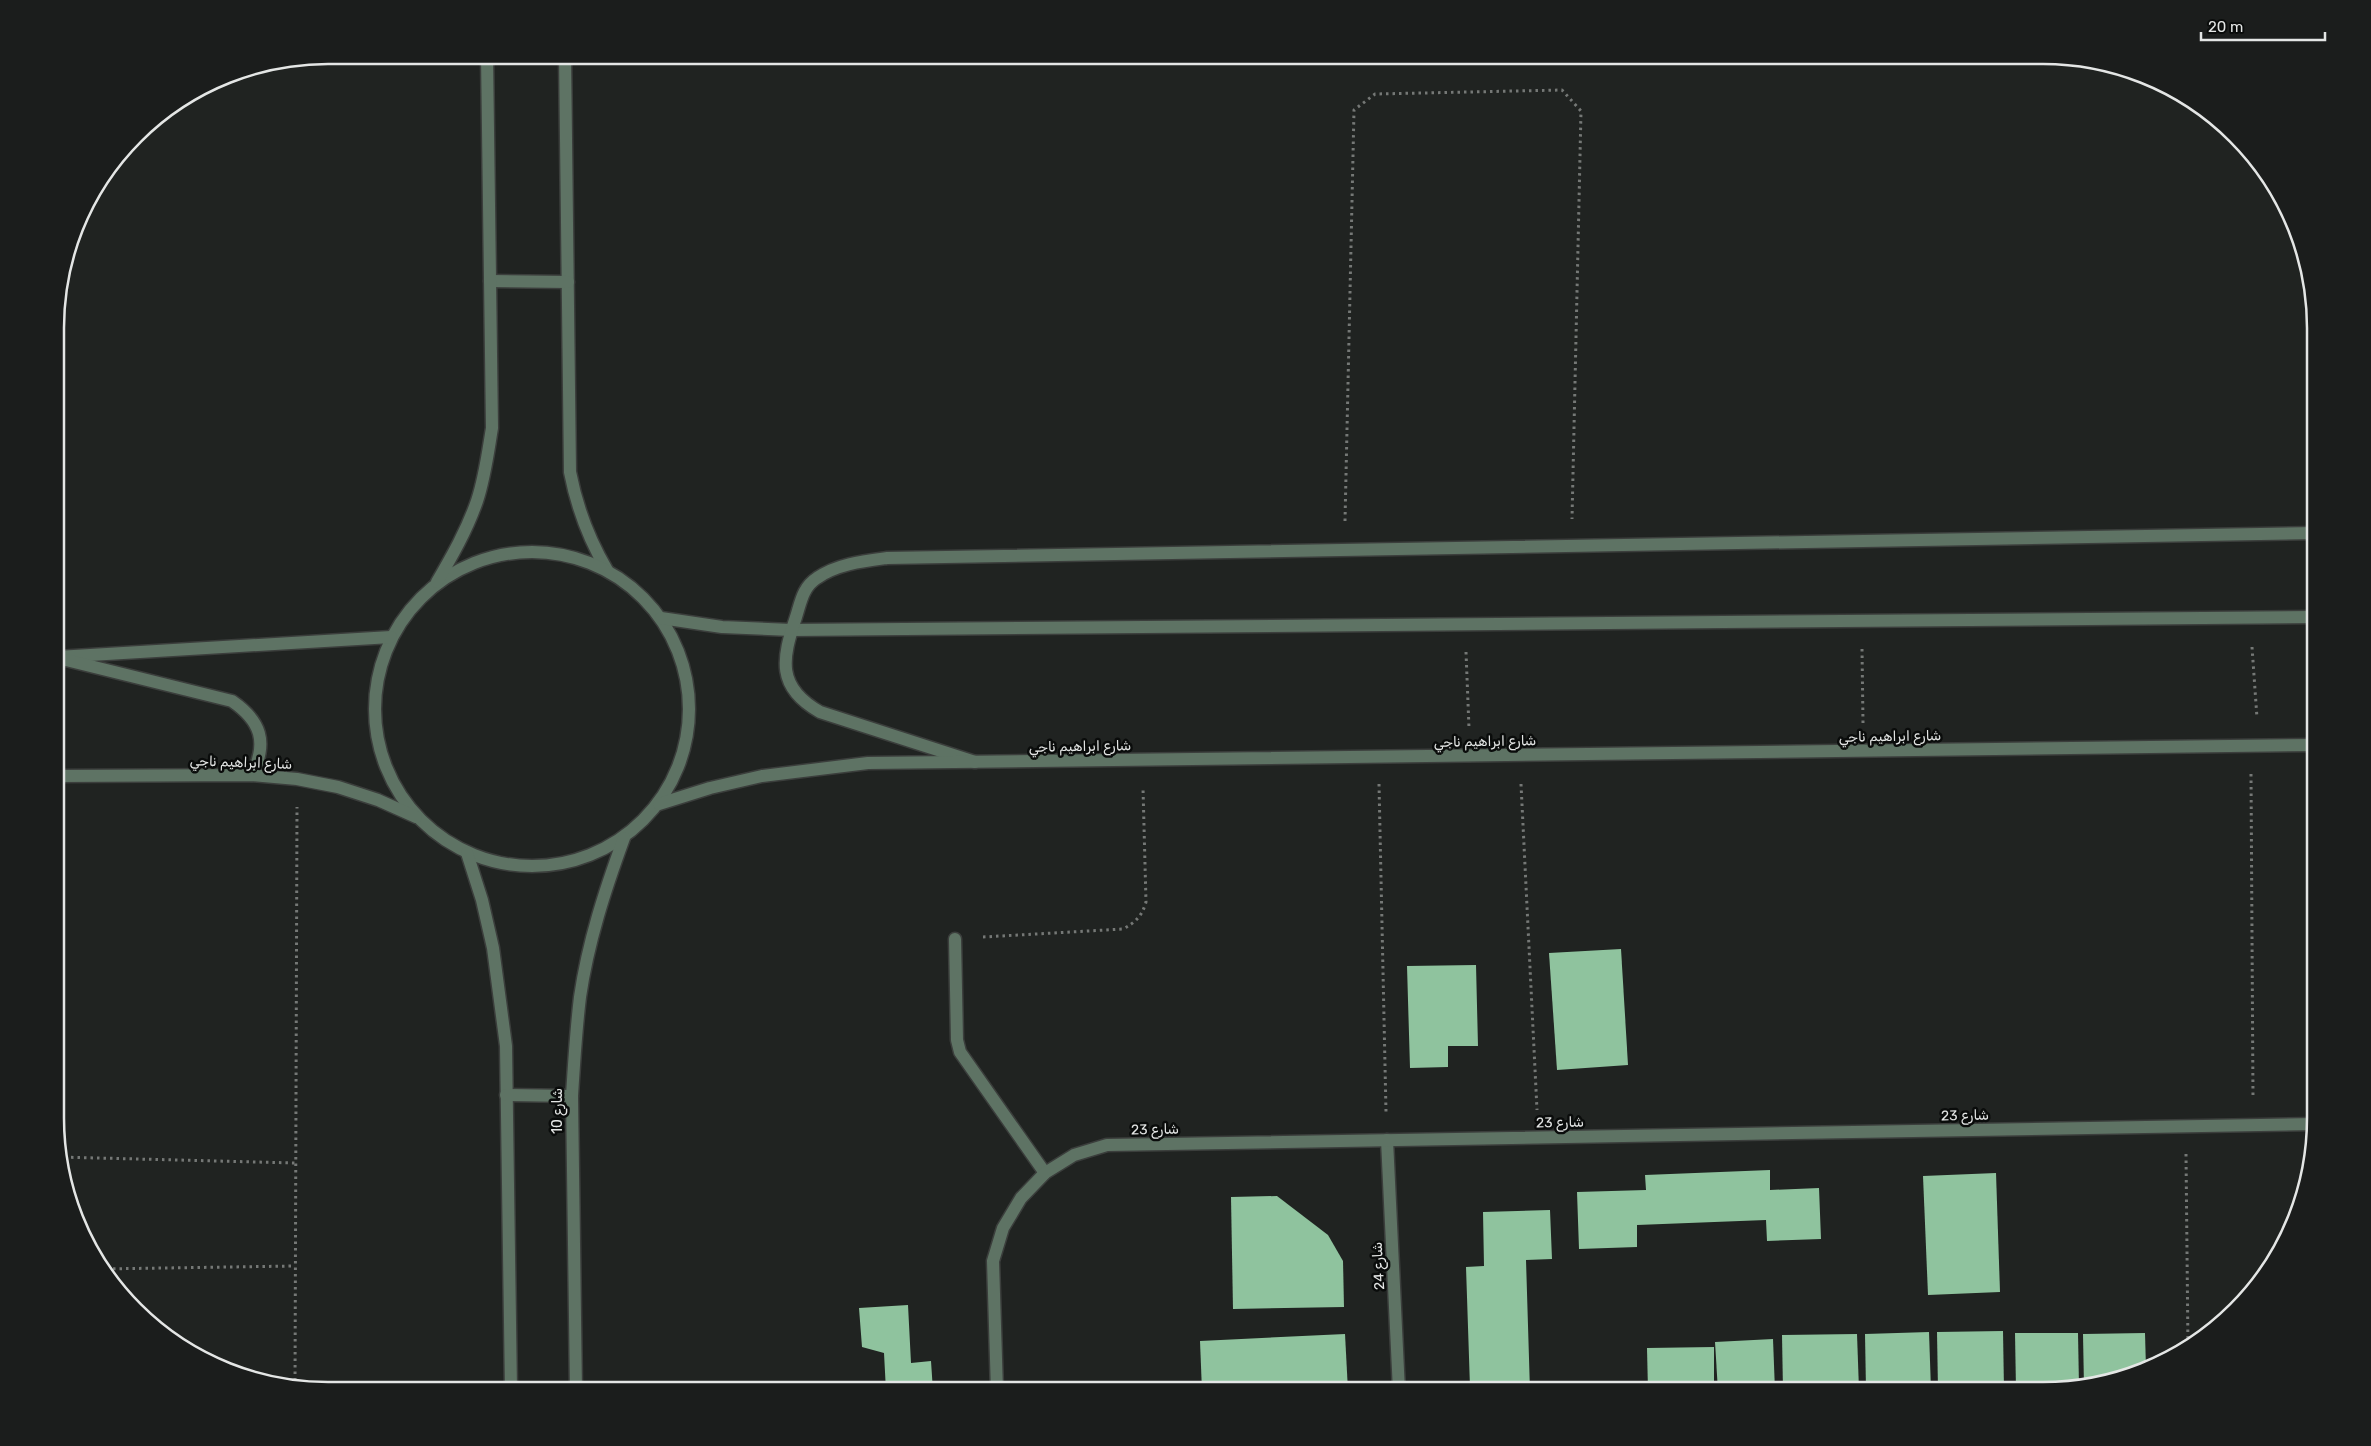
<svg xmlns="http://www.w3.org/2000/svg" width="2371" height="1446" font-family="Rubik,'Noto Sans Arabic',sans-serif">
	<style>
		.building { fill: #8fc39e }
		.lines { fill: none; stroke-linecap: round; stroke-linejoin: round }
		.minor-casing { stroke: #3b3e3c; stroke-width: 15 }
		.path { stroke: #757876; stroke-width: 3; stroke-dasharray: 2.5 4; stroke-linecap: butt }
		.minor { stroke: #5e7364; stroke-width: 12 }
		.labels { text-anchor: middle; stroke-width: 5; stroke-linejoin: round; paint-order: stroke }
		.street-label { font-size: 14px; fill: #e4e6e5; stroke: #0a0c0b }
		.rim { fill: none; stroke: #e4e6e5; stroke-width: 2.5 }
	</style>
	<rect width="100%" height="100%" fill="#202321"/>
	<!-- building -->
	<g class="building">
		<path d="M1621,949l7,116 -71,5 -8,-117z"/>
		<path d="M1476,965l2,81h-30v21l-38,1 -3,-102z"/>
		<path d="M1770,1170v20l49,-2 2,51 -54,2 -1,-21 -129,5v22l-58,2 -2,-57 69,-2 -1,-15z"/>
		<path d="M1996,1173l4,119 -72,3 -5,-119z"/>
		<path d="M1277,1196l51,39 15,26 1,46 -111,2 -2,-112z"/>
		<path d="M1550,1210l2,49 -26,1 4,131h-43v-5l-17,1 -4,-120 18,-1 -1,-54z"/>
		<path d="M908,1305l3,58 20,-2 2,30h-47l-2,-38 -22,-6 -3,-39z"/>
		<path d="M2003,1331l1,59h-66l-1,-58z"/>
		<path d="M1929,1332l2,58h-65l-1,-56z"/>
		<path d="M2015,1333h63l1,54 -18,3h-45z"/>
		<path d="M2145,1333l1,36 -32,13 -30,5 -1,-53z"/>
		<path d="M1345,1334l3,57h-146l-2,-50z"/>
		<path d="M1857,1334l2,56 -76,1 -1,-56z"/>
		<path d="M1773,1339l2,52h-57l-3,-49z"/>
		<path d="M1714,1347v44h-66l-1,-43z"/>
	</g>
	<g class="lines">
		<defs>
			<g id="minor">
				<path d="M565,55l5,417c7,36 18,66 37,98"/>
				<path d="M490,281l78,1"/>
				<circle cx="532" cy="709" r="157"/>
				<path d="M437,582c15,-26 30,-52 40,-81 8,-24 11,-49 15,-73l-5,-373"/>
				<path d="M661,618l61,9 69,3 1524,-13"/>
				<path d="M57,657l334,-20"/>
				<path d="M66,660l166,41c29,20 36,41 20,74"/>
				<path d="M975,762l-155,-50c-44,-25 -38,-53 -24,-95 5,-16 7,-30 21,-39 20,-14 47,-17 70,-20l1428,-25"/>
				<path d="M57,776l195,-1 45,4 41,8 40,13 38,17"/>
				<path d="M659,804l51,-16 52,-12 106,-13 1447,-18"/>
				<path d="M467,853l15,47 11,48 13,98 5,345"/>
				<path d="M955,939l2,101 3,12 85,121"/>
				<path d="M506,1095l66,1"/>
				<path d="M1387,1140l12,251"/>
				<path d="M576,1391l-4,-295c2,-33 4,-66 8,-99 8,-55 25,-107 44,-159"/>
				<path d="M997,1391l-4,-130 10,-33 18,-30 24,-25 29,-18 33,-10 1208,-21"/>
			</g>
		</defs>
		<!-- minor casing -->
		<use href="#minor" class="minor-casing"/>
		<!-- path -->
		<g class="path">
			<path d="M1345,521l9,-411 21,-16 187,-4 19,21 -9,408"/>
			<path d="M2252,647l5,71"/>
			<path d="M1862,649l1,74"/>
			<path d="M1466,652l3,76"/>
			<path d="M2251,774l2,324"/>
			<path d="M1379,784l7,328"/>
			<path d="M1521,784l16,326"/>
			<path d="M983,937l140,-8c13,-7 19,-13 23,-27l-3,-114"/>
			<path d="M2186,1154l2,194"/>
			<path d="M58,1157l238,6"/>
			<path d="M100,1269l195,-3"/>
			<path d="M295,1387l2,-580"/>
		</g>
		<!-- minor -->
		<use href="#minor" class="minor"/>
	</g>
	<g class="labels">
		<!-- street labels -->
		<g class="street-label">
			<text transform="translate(1890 736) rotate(-1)" y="5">شارع ابراهيم ناجي</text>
			<text transform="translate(1485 741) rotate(-1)" y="5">شارع ابراهيم ناجي</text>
			<text transform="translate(1080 746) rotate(-1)" y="5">شارع ابراهيم ناجي</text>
			<text transform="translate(241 762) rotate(2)" y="5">شارع ابراهيم ناجي</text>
			<text transform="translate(557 1111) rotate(-90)" y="5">شارع 10</text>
			<text transform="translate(1965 1115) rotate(-1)" y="5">شارع 23</text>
			<text transform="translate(1560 1122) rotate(-1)" y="5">شارع 23</text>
			<text transform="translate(1155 1129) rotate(-1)" y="5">شارع 23</text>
			<text transform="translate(1378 1266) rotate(-93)" y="5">شارع 24</text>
		</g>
	</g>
	<!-- crop -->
	<path d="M0 0H2371V1446H0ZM328 64H2043A264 264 0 0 1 2307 328V1118A264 264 0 0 1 2043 1382H328A264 264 0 0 1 64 1118V328A264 264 0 0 1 328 64Z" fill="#1b1d1c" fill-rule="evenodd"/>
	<path class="rim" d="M328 64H2043A264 264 0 0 1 2307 328V1118A264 264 0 0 1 2043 1382H328A264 264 0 0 1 64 1118V328A264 264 0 0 1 328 64Z"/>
	<!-- scale -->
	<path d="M2201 32v8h124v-8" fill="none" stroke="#e4e6e5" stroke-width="2.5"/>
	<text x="2208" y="32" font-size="15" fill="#e4e6e5" stroke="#0a0c0b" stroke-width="4" paint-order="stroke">20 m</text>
</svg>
